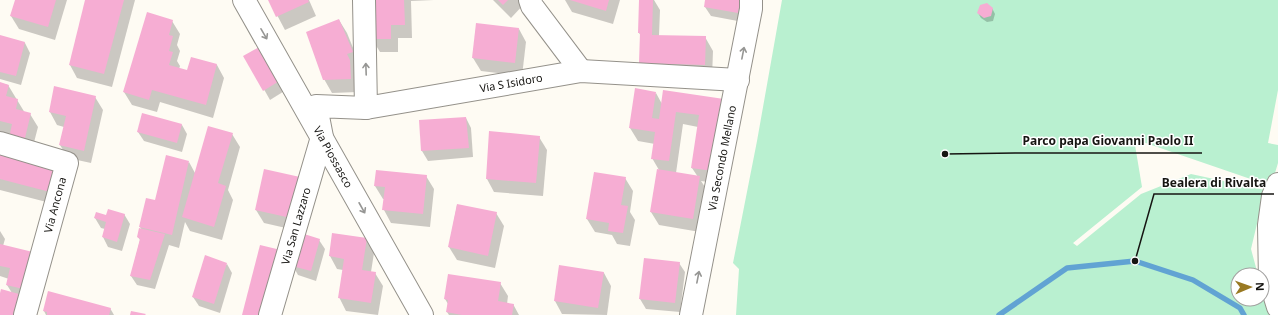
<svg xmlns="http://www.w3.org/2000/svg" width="1278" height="315" font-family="'Noto Sans',sans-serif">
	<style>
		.green { fill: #b9f0d0 }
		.shadow { fill: #0003; fill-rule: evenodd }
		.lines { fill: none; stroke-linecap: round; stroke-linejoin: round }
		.stream { stroke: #61a3d3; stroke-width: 5.5 }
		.building { fill: #f6add3 }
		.minor-casing { stroke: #94918a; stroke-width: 24 }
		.minor { stroke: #fff; stroke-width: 22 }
		.oneway { stroke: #969694 }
		.labels { text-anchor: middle; stroke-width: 3; stroke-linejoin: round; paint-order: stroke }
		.street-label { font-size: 11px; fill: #161512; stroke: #fff }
		.leader { fill: none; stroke: #161512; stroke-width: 1.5 }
		.callout-dot { fill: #161512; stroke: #fff; stroke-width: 1.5 }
		.callout-label { font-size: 12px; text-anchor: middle; font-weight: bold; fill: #161512; stroke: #fff; stroke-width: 3; stroke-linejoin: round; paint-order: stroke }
	</style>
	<rect width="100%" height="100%" fill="#fefbf3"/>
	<!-- green -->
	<path class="green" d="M782,0h496v90l-10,53 10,2v18l-7,23 -137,-47 8,48 -69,56 4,3 64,-52 50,-20 74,16 -14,59 7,26h-20v24h24v-9l7,25h-533l3,-46 -6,-6 24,-122z"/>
	<!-- shadow -->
	<g class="shadow">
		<path d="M16,0h51l-12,40 -36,-11 -8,-13z"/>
		<path d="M86,0h49l-23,87 -35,-9 -7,-13z"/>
		<path d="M269,0h40l7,16 -31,14z"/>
		<path d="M371,0h63l-23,1 1,37h-14v14h-18l-8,-13z"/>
		<path d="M493,0h33l1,1 -16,17z"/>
		<path d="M565,0h55l-7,24 -41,-12z"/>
		<path d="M640,0h14l6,10 -1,26 46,1 8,14 -1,27 -64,-2 -8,-13 1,-27 -2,-3z"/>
		<path d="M706,0h41l-4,22 -32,-6 -6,-9z"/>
		<path d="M992,8l3,6 -2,7 -6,1 -6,-4 -3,-5z"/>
		<path d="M339,20l8,13 13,32 -6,2 3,7 1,18 -26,1 -8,-14z"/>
		<path d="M172,21l8,13 -3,11 3,6 -3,10 3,5 -1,3 9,2 4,-13 25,7 7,13 -11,40 -53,-16 -3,10 -25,-7 -8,-13z"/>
		<path d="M519,29l7,13 -4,34 -41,-5 -8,-13z"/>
		<path d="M0,36l25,7 5,10 -9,32 -21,-6z"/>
		<path d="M261,47l25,43 -16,10 -25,-44z"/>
		<path d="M0,83l8,2 17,28 5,1 8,13 -7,27 -20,-20 -11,-2z"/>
		<path d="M55,88l40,9 8,13 -12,53 -23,-5 -8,-13 4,-18 -7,-2 -7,-13z"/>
		<path d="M656,93l6,11 61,-4 -2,84 -20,-3 6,9 -7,42 -41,-7 -8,-13 8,-42 -7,-12 3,-14 -17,-3 -8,-13zM683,124l15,3 -6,41 6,9 -22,-4z"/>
		<path d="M466,118l5,10 2,29 -45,4 -6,-10 -2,-30z"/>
		<path d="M182,125l5,9 -5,18 -38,-11 -6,-9z"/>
		<path d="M232,134l8,13 -12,43 5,10 -11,40 -32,-9 -5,-9 -6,26 -10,-3 -14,44 -18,-4 -6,-9 9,-36 -2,-3 4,-7 -2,-3 16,-26 33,-39 6,11z"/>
		<path d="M539,137l8,13 -4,46 -49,-4 -7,-13z"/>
		<path d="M0,153l56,14 2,38 -58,-15z"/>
		<path d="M265,170l34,61 -35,-8 -8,-13z"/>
		<path d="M426,176l8,13 -4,38 -39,-4 -7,-13 1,-11h-2l-8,-13z"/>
		<path d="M625,178l8,13 -3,21 5,8 -5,26 -13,-2 -5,-9 -17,-3 -8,-13z"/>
		<path d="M457,205l39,8 8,13 -9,42 -38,-8 -8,-13z"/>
		<path d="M124,214l6,10 -8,27 -14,-4 -5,-10 2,-8 -4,-1 -6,-10z"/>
		<path d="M0,231l5,8 -2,7 32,57 -35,12v-18l12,-4 -5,-8 2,-6 -9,-3z"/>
		<path d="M333,234l34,5 7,14 -3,19 4,1 8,13 -5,29 -32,-4 -7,-14 4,-27 -6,-1 -7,-13z"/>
		<path d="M319,240l6,9 -9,32 -18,-6 -5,-9z"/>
		<path d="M679,263l6,9 -5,40 -34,-3 -6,-10z"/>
		<path d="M227,264l5,9 -12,40 -21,-7 -6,-9z"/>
		<path d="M560,266l44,7 7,13 -4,29 -45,-1 -7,-13z"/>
		<path d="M500,283l8,13 -1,8h6l6,11h-70l-2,-3 1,-8 -3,-5z"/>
		<path d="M110,308l4,7h-68l-2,-4z"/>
	</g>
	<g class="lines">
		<!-- stream -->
		<path class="stream" d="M999,315l68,-47 68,-7 58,19 47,28 4,7"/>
	</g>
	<!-- building -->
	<g class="building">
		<path d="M15,0h41l-8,27 -38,-11z"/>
		<path d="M85,0h39l-20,74 -35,-9z"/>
		<path d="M268,0h40l1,2 -33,15z"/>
		<path d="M370,0h34l1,25h-14v14h-20z"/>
		<path d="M498,0h10l-5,5z"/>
		<path d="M570,0h39l-3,11z"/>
		<path d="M639,0h14l-1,35 54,1 -1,29 -66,-2 1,-30h-2z"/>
		<path d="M705,0h35l-2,13 -34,-6z"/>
		<path d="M987,3l6,5 -2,8 -7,2 -7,-5 3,-8z"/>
		<path d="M147,12l26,8 -4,15 4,1 -4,15 4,1 -4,13 18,5 4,-13 26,7 -11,41 -54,-15 -3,10 -26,-8z"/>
		<path d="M339,19l14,33 -6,2 3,6 1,19 -28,1 -17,-48z"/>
		<path d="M476,23l43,5 -4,35 -43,-5z"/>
		<path d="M0,35l25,7 -9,34 -16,-4z"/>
		<path d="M261,46l20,34 -18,11 -20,-35z"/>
		<path d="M0,82l9,3 -3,11 12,3 -2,10 15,4 -7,29 -15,-4 3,-14 -12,-3z"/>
		<path d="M54,86l42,10 -12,55 -25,-6 7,-29 -17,-4z"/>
		<path d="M635,88l21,4 -4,26 7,1 4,-29 61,9 -11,72 -22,-3 8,-53 -23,-3 -7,49 -18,-2 4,-27 -26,-4z"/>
		<path d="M142,113l40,11 -5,19 -40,-11z"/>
		<path d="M466,117l3,31 -48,3 -2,-31z"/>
		<path d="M208,126l25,7 -15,50 8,3 -12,41 -32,-10z"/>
		<path d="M489,131l51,5 -4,47 -50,-4z"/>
		<path d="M0,152l57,14 -7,26 -50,-13z"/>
		<path d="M166,155l23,6 -17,74 -33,-8 7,-29 9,2z"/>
		<path d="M264,169l36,8 -9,41 -36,-8z"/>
		<path d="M657,169l43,7 -7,43 -43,-7z"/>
		<path d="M376,170l51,5 -4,39 -41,-4 3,-23 -11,-1z"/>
		<path d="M594,172l32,5 -5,28 7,1 -5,27 -15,-2 1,-8 -23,-4z"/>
		<path d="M457,204l40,8 -9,44 -40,-9z"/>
		<path d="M108,209l17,5 -8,28 -15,-5 4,-15 -12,-4 2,-6 10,3z"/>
		<path d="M139,228l26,6 -15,46 -20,-4 10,-37 -3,-2z"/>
		<path d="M301,233l19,6 -9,32 -19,-5z"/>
		<path d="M332,233l35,5 -5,32 14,2 -5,31 -33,-5 6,-39 -15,-3z"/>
		<path d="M0,244l37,9 -9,37 -22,-5 4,-17 -10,-2z"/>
		<path d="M260,245l25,6 -17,64h-26z"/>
		<path d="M205,255l22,8 -13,41 -22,-7z"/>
		<path d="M644,258l36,4 -5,41 -36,-4z"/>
		<path d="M559,265l45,7 -6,36 -44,-7z"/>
		<path d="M448,274l53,8 -3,19 16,3 -2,11h-50l-16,-3 2,-12 -4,-1z"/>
		<path d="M1,289l25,7 -5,19h-21v-22z"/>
		<path d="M48,291l63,17 -2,7h-62v-3l-4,-1z"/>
		<path d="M131,311l15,3 -1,1h-15z"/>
	</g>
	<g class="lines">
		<defs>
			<g id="minor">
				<path d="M244,0l178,315"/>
				<path d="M364,0l2,108"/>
				<path d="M530,0l2,6 49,65"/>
				<path d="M0,143l67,20 -42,152"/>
				<path d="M1278,184l-5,12 -4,29 1,56 8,26"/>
				<path d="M270,315l52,-178 -6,-31 50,2 215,-37 157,9"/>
				<path d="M691,315l60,-306v-9"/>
			</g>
		</defs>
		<!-- minor casing -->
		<use href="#minor" class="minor-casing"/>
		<!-- minor -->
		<use href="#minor" class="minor"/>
	</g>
	<!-- one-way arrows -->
	<defs><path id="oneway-shaft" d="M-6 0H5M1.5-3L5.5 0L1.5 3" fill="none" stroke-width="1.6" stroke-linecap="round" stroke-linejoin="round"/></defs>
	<g class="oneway">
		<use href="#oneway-shaft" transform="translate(264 34) rotate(60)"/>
		<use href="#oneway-shaft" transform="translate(743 53) rotate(-79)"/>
		<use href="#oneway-shaft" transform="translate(366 69) rotate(-92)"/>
		<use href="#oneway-shaft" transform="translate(362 208) rotate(61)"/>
		<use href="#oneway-shaft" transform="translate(698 277) rotate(-79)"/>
	</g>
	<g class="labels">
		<!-- street labels -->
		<g class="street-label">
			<text transform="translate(511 83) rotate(-10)" y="4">Via S Isidoro</text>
			<text transform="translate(333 157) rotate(61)" y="4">Via Piossasco</text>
			<text transform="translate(722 158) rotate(-79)" y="4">Via Secondo Mellano</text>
			<text transform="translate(55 205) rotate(-75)" y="4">Via Ancona</text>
			<text transform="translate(296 226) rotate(-74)" y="4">Via San Lazzaro</text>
		</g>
	</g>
	<!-- callouts -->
	<path class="leader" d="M945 154L1015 153H1202M1135 261L1154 194H1274"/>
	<g class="callout-dot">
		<circle cx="945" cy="154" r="4"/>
		<circle cx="1135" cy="261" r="4"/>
	</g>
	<g class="callout-label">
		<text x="1108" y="145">Parco papa Giovanni Paolo II</text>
		<text x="1214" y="187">Bealera di Rivalta</text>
	</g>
	<!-- north arrow -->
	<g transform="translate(1250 287) rotate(88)"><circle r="19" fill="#ffffff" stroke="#a2a1a0"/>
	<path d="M0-3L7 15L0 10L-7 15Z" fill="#997922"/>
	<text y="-6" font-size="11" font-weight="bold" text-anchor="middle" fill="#161512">N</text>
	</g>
</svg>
